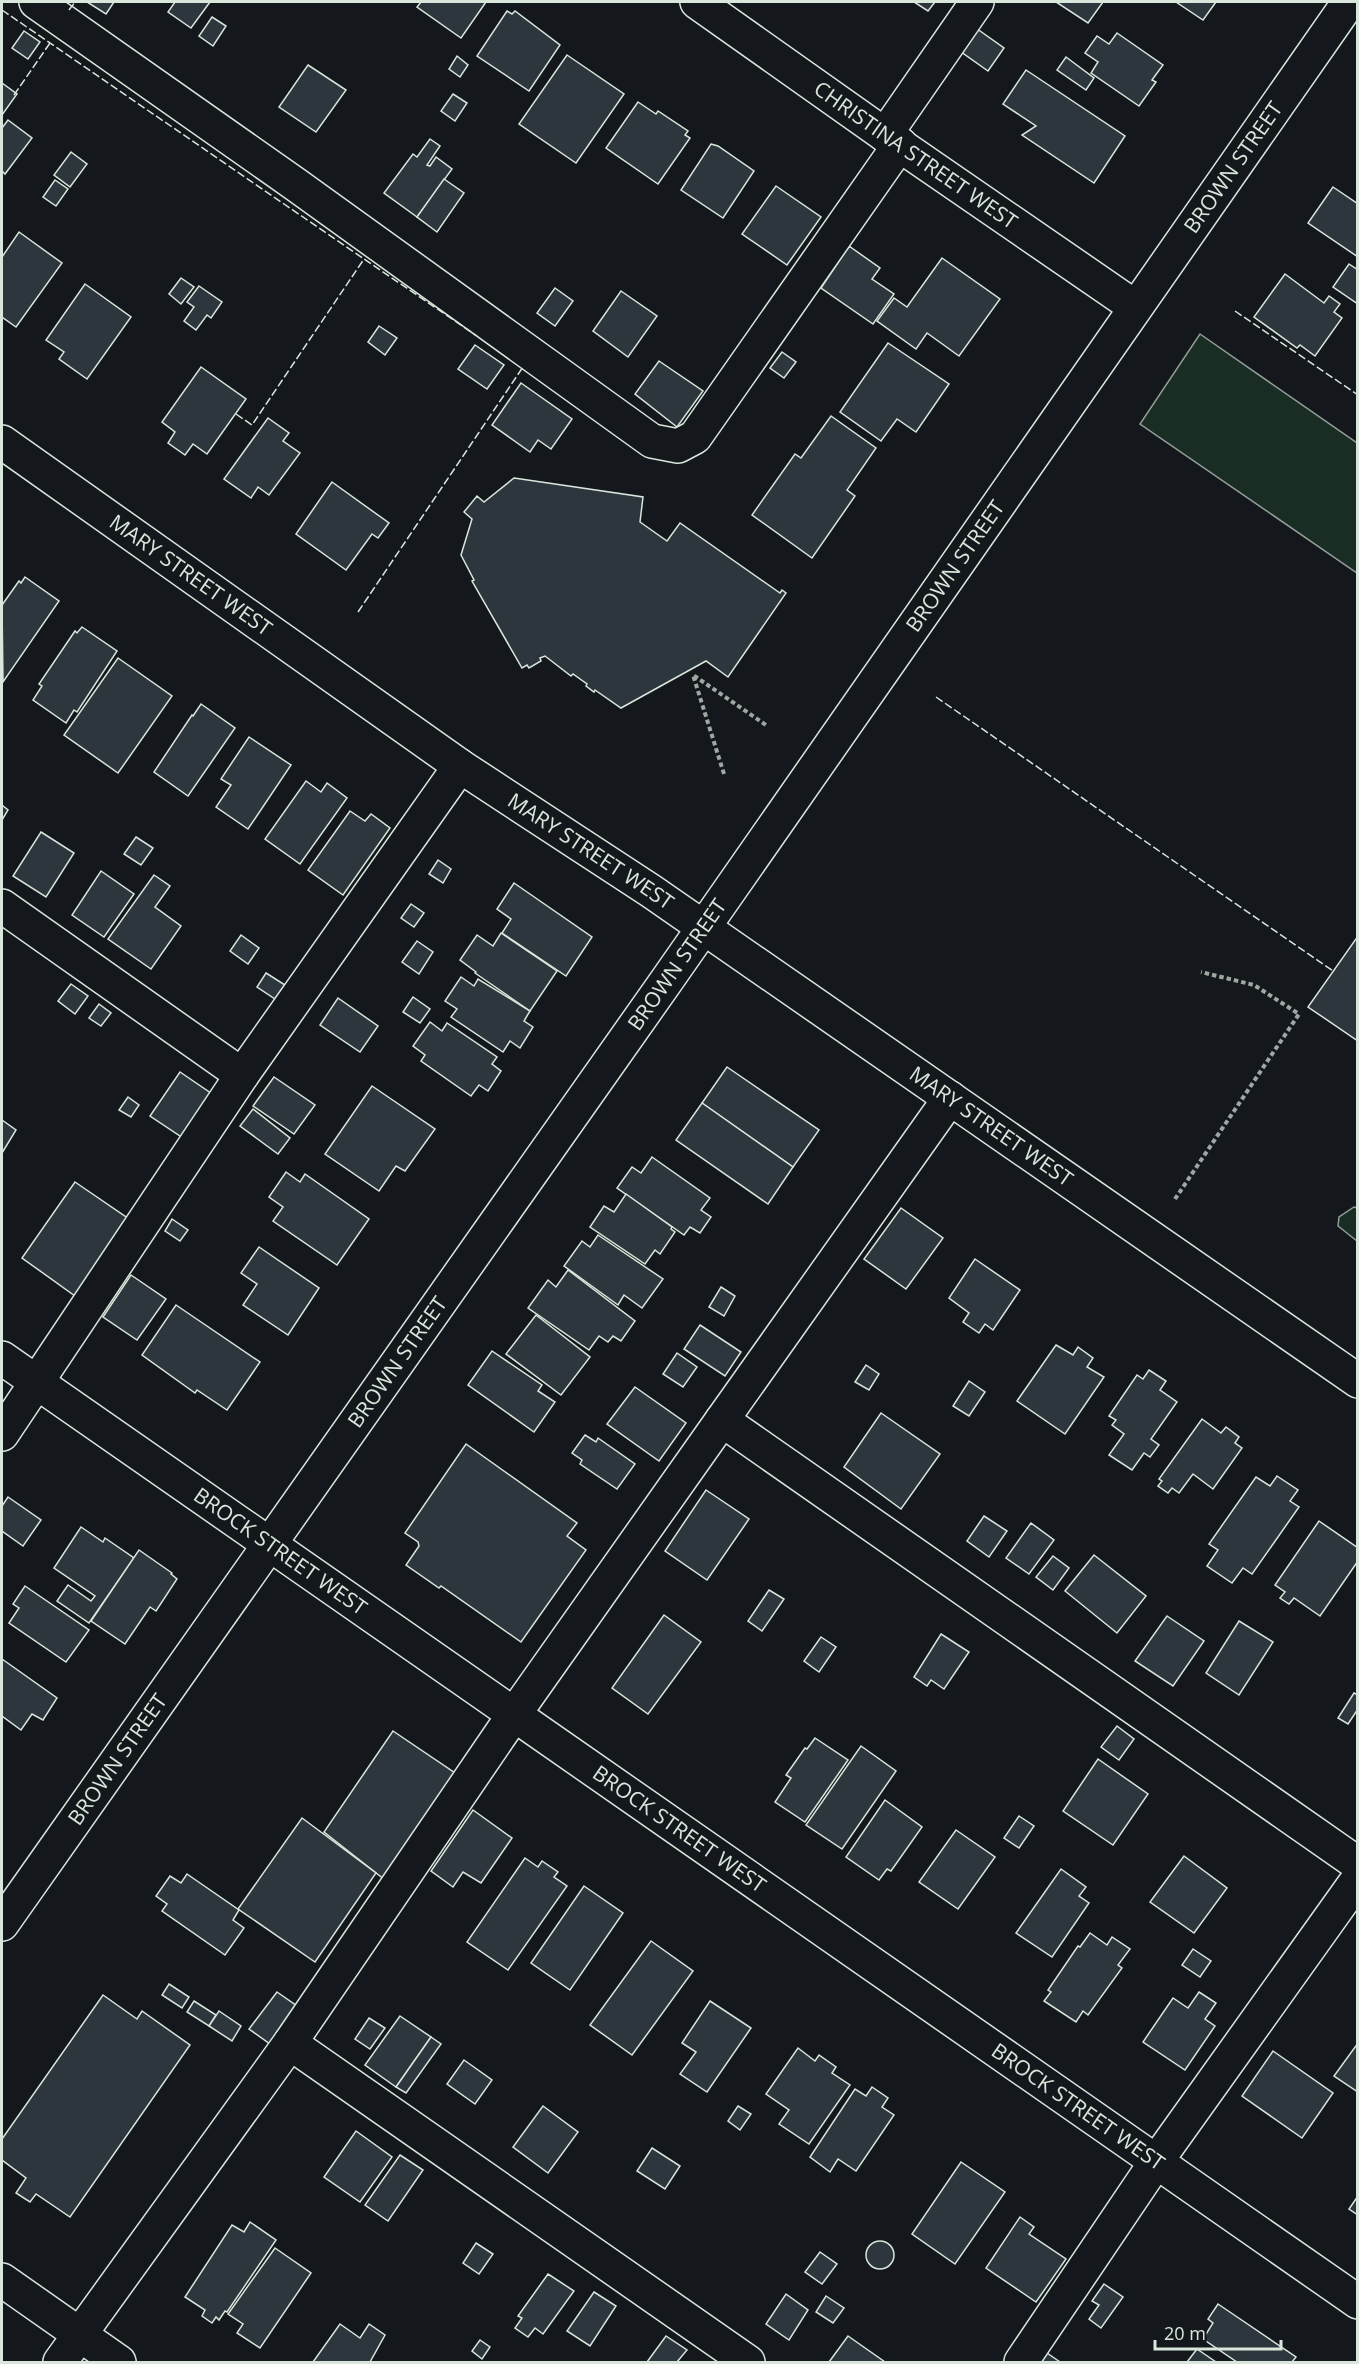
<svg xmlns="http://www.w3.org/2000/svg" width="1359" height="2364" font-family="'Open Sans',sans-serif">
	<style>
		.green { fill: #1a2d24; stroke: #939e99; stroke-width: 1.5 }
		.building { fill: #2c363c; stroke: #d8e6dc; stroke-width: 1.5 }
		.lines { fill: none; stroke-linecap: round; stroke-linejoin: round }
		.minor-casing { stroke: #d8e6dc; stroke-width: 36 }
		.path { stroke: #9da8a2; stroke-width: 4; stroke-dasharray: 4.5 3; stroke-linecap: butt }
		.minor { stroke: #14181c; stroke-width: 33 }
		.fence { stroke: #d8e6dc; stroke-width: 1.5; stroke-dasharray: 8 3; stroke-linecap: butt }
		.labels { text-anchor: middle; stroke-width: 4.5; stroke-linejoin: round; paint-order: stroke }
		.street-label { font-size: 21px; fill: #d8e6dc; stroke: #14181c }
	</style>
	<rect width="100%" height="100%" fill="#14181c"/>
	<!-- green -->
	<g class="green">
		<path d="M1200,334l157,109v130l-217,-149z"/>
		<path d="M1354,1207l3,1v33l-19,-15 1,-9z"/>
	</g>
	<!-- building -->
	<g class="building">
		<path d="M87,2h27l-8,12z"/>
		<path d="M175,2h35l-19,26 -23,-16z"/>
		<path d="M421,2h65l-25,36 -44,-31z"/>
		<path d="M914,2h21l-7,9z"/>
		<path d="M1056,2h47l-15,21z"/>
		<path d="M1176,2h40l-13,18z"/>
		<path d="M507,11l5,3 3,-3 45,34 -31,46 -52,-35z"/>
		<path d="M212,17l14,9 -13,20 -14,-10z"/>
		<path d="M973,26l31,22 -16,23 -31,-22z"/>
		<path d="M24,31l16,11 -12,17 -16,-11z"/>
		<path d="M1117,33l46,32 -11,15 4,2 -17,24 -48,-33 7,-11 -13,-9 12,-17 12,8z"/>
		<path d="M567,55l57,39 -48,69 -57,-39z"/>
		<path d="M457,56l11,9 -8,12 -11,-8z"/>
		<path d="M1066,57l28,21 -8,12 -29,-20z"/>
		<path d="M308,65l38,25 -30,42 -37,-25z"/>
		<path d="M1026,70l99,66 -31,47 -72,-48 14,-9 -33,-22z"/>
		<path d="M2,83l15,11 -15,21z"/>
		<path d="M453,94l14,9 -12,18 -14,-10z"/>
		<path d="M638,102l18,12 2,-3 30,20 -3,4 5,3 -32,46 -52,-36z"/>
		<path d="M8,120l24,18 -27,36 -3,-3v-43z"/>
		<path d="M430,139l10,7 -13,19 3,1 6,-9 16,12 -35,48 -33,-24 29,-39 4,3z"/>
		<path d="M711,144l7,2 36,25 -31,47 -42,-28z"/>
		<path d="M71,152l16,12 -17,23 -16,-12z"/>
		<path d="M444,179l20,14 -27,39 -20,-15z"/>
		<path d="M55,180l13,9 -12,17 -13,-9z"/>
		<path d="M776,186l45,31 -34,48 -45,-31z"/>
		<path d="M1333,187l25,17v53l-50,-34z"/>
		<path d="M19,232l43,31 -46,64 -14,-10v-60z"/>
		<path d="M849,246l31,22 -8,11 22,15 -21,30 -52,-36z"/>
		<path d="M942,258l58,41 -41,57 -32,-23 -11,16 -39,-28 17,-23 13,9z"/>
		<path d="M1349,264l9,6v34l-25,-17z"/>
		<path d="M1285,274l39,29 5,-7 11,8 -6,8 8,6 -27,38 -15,-11 -3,3 -43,-31z"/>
		<path d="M181,278l13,9 -13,17 -12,-10z"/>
		<path d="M85,284l46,33 -44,62 -28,-20 5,-7 -18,-12z"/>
		<path d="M199,286l23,16 -11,16 -4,-3 -11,15 -12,-9 10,-14 -7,-5z"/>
		<path d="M555,288l18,13 -18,25 -18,-13z"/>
		<path d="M621,291l36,25 -29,41 -35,-26z"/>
		<path d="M379,326l18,12 -12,17 -17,-13z"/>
		<path d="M888,343l61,41 -33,48 -19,-13 -16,22 -41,-29z"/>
		<path d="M475,345l29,20 -17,24 -29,-20z"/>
		<path d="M782,352l14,10 -12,16 -14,-10z"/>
		<path d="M659,361l44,30 -26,36 -42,-33z"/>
		<path d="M201,367l45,32 -39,55 -14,-10 -8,11 -17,-12 7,-11 -13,-10z"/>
		<path d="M521,383l51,36 -21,30 -13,-9 -8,12 -38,-27z"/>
		<path d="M831,416l45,32 -29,42 8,6 -43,62 -60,-43 43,-61 6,4z"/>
		<path d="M268,418l21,15 -6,8 17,12 -31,42 -11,-8 -7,11 -27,-19z"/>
		<path d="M514,478l129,19 -3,25 27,19 13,-18 100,70 2,-3 4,3 -58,84 -22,-16 -85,47 -26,-18 -1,2 -8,-6 1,-2 -14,-10 -2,2 -26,-20 -5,2 1,3 -12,7 -2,-3 -5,3 -50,-87 2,-1 -13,-25 11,-36 -8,-7 13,-16 7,6z"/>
		<path d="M332,482l57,41 -11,15 -6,-4 -26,36 -50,-36z"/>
		<path d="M25,577l34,24 -56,81 -1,-77 17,-24 2,2z"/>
		<path d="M82,627l35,24 -40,61 -3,-2 -8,13 -33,-23 9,-14 -3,-2 36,-53 2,2z"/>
		<path d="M118,658l54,38 -54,77 -54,-38z"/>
		<path d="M201,704l34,24 -47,68 -34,-24 38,-57 1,1z"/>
		<path d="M249,737l42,28 -43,64 -32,-22 15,-22 -10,-6z"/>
		<path d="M306,781l15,11 6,-9 20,15 -47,66 -35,-25z"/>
		<path d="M2,805l6,5 -6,10z"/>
		<path d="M350,811l15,10 6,-7 19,14 -47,67 -35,-25z"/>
		<path d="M41,832l33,21 -28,44 -33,-21z"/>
		<path d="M136,837l17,11 -12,17 -17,-11z"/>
		<path d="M438,860l13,9 -8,14 -14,-9z"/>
		<path d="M101,871l33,23 -30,43 -32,-22z"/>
		<path d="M154,875l16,11 -15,21 26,19 -30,43 -43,-30z"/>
		<path d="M514,883l78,54 -26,39 -64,-43 9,-14 -14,-10z"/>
		<path d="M411,904l13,9 -10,14 -13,-9z"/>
		<path d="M501,933l56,38 -27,40 -55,-38 1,-1 -16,-12 17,-25 16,11z"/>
		<path d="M241,935l18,13 -11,16 -18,-13z"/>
		<path d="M1358,936v105l-50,-34z"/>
		<path d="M417,941l16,11 -14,22 -17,-12z"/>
		<path d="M266,973l19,12 -10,14 -18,-12z"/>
		<path d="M461,977l13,9 4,-7 52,32 -6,10 9,6 -13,21 -10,-7 -7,11 -52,-35 6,-8 -12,-8z"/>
		<path d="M71,984l17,12 -13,18 -17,-13z"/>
		<path d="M413,997l17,12 -10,14 -17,-11z"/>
		<path d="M338,998l40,28 -18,26 -40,-27z"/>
		<path d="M99,1004l12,9 -10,13 -12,-8z"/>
		<path d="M430,1022l12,9 5,-8 50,34 -5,7 9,7 -13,20 -9,-6 -8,11 -50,-35 4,-6 -12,-9z"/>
		<path d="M727,1067l92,63 -26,37 -91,-64z"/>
		<path d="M180,1072l41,28 -29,44 -42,-28z"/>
		<path d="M274,1077l41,28 -21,29 -41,-28z"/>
		<path d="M372,1086l63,43 -30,42 -9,-5 -17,25 -54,-37z"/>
		<path d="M128,1097l11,8 -8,12 -12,-7z"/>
		<path d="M702,1103l91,64 -25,37 -92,-64z"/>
		<path d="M253,1109l37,29 -12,16 -38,-28z"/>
		<path d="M2,1120l14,10 -14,23z"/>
		<path d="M652,1157l58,41 -9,12 10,7 -11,16 -10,-6 -6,8 -67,-47 15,-21 9,6z"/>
		<path d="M286,1172l14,10 5,-8 64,45 -32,46 -64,-44 10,-14 -14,-10z"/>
		<path d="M75,1182l54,37 -54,77 -53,-38z"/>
		<path d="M626,1194l46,33 -1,2 4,3 -15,22 -5,-4 -10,14 -55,-37 14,-21 10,6z"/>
		<path d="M901,1208l42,30 -37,51 -42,-30z"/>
		<path d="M172,1219l16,11 -8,11 -15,-10z"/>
		<path d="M598,1235l65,44 -21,29 -18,-13 -6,10 -54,-39 18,-25 8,6z"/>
		<path d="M259,1247l60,41 -31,47 -45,-30 14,-21 -16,-11z"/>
		<path d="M975,1259l45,31 -27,40 -8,-6 -6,9 -16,-11 6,-9 -20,-15z"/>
		<path d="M568,1270l67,51 -14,20 -8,-5 -5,6 -9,-6 -10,14 -61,-42 20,-28 8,7z"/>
		<path d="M131,1275l35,24 -29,41 -34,-23z"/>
		<path d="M721,1287l14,9 -11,20 -15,-9z"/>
		<path d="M176,1305l84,57 -33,48 -30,-20 -2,3 -53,-38z"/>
		<path d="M536,1315l54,42 -29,38 -55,-41z"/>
		<path d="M700,1325l41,27 -16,24 -41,-27z"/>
		<path d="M1056,1345l17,10 5,-8 15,11 -6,9 17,10 -39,57 -48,-33z"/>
		<path d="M492,1351l50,34 -4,6 17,11 -21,30 -66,-47z"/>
		<path d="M677,1353l20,14 -14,20 -20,-13z"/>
		<path d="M866,1365l13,9 -10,16 -14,-8z"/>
		<path d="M1149,1370l17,11 -6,9 17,12 -26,37 8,6 -9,12 -6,-4 -12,17 -23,-15 15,-21 -12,-9 4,-5 -7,-4 28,-41 6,4z"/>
		<path d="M969,1381l16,11 -16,24 -16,-10z"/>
		<path d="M635,1387l51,36 -27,38 -52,-37z"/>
		<path d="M881,1413l59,41 -39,55 -57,-42z"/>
		<path d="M1202,1419l19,14 5,-6 13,10 -4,6 7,5 -29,41 -20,-15 -14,19 -7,-5 -4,5 -10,-7 4,-5 -3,-2z"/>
		<path d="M585,1435l11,7 2,-4 37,26 -18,25 -37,-25 2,-4 -10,-7z"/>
		<path d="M466,1444l111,79 -10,13 19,14 -65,92 -80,-56 -2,2 -33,-23 13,-19 -1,-4 -13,-9z"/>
		<path d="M1277,1476l21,14 -8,11 9,6 -47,67 -9,-6 -11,15 -25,-17 11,-16 -9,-6 47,-67 14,9z"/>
		<path d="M706,1490l43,29 -42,61 -42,-29z"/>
		<path d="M8,1497l33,23 -18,26 -21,-15v-25z"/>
		<path d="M984,1516l23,15 -18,26 -22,-16z"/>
		<path d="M1319,1521l39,27v13l-38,55 -26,-18 -5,6 -9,-6 5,-6 -10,-7z"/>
		<path d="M1031,1523l23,17 -25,34 -23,-16z"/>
		<path d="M81,1527l22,15 2,-4 29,20 -45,65 -32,-22 11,-16 23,16 4,-5 -41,-28z"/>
		<path d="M139,1550l33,23 -1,1 6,5 -21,32 -6,-4 -25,37 -34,-23z"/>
		<path d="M1094,1555l52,41 -29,37 -52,-42z"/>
		<path d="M1053,1556l16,12 -16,22 -17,-13z"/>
		<path d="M25,1586l64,44 -23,32 -57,-39 10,-15 -6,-4z"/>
		<path d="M769,1590l15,9 -22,32 -14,-10z"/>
		<path d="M664,1615l37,27 -53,72 -36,-26z"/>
		<path d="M1167,1616l37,25 -31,45 -38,-25z"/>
		<path d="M1239,1621l34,21 -34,53 -33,-22z"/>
		<path d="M941,1634l28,18 -25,37 -13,-9 -4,6 -13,-9z"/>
		<path d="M821,1637l15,10 -17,25 -15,-11z"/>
		<path d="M2,1659l55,39 -14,22 -11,-6 -11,16 -19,-14z"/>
		<path d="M1354,1693l4,2v14l-10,15 -10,-6z"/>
		<path d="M1117,1726l17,13 -15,21 -18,-13z"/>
		<path d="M393,1731l65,44 -73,105 -61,-48z"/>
		<path d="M815,1738l33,22 -43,62 -30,-20 16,-24 -5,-3 19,-27 2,1z"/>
		<path d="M861,1746l35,25 -54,78 -36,-24z"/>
		<path d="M1098,1759l50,35 -35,51 -50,-34z"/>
		<path d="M885,1800l37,27 -31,44 -4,-2 -8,11 -33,-23z"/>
		<path d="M473,1810l39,28 -31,45 -18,-11 -10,15 -22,-16z"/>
		<path d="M1019,1816l15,10 -15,22 -15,-10z"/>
		<path d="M302,1818l74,55 -61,89 -77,-53z"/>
		<path d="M956,1830l39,27 -37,52 -39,-27z"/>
		<path d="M1184,1856l43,32 -33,45 -44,-31z"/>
		<path d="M525,1858l13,9 4,-6 16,11 -4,5 13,9 -59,84 -41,-28z"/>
		<path d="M1061,1869l25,18 -7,9 10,7 -37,54 -36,-24z"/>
		<path d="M187,1874l52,36 -6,10 11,8 -19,27 -63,-44 5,-7 -11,-8 14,-20 11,7z"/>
		<path d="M584,1886l39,27 -53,77 -39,-27z"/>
		<path d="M1090,1933l17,12 5,-8 18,12 -12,16 4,3 -34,47 -5,-4 -7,11 -32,-21 7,-9 -3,-2 30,-44 2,1z"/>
		<path d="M651,1941l42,30 -61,84 -42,-30z"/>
		<path d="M1193,1949l18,12 -11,16 -18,-12z"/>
		<path d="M169,1984l20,13 -7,11 -20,-13z"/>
		<path d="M277,1992l20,14 -27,38 -21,-15z"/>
		<path d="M1199,1992l17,11 -11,16 10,7 -30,44 -42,-28 30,-44 15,10z"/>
		<path d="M103,1995l34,24 5,-8 48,34 -120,172 -34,-23 -6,8 -14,-9 10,-15 -24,-18v-21z"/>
		<path d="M194,2001l22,14 -7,11 -22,-14z"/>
		<path d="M710,2001l41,27 -44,64 -27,-18 16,-22 -14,-9z"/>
		<path d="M219,2011l22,15 -9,15 -23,-15z"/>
		<path d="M400,2016l31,21 -35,50 -31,-22z"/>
		<path d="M369,2018l16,10 -15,21 -15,-10z"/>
		<path d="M431,2037l10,7 -35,49 -10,-6z"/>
		<path d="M1358,2043v49l-24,-16z"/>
		<path d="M798,2048l17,13 4,-6 17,12 -4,6 18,12 -41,59 -30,-20 10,-14 -23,-16z"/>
		<path d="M1273,2051l60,42 -31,45 -60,-42z"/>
		<path d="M464,2060l28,20 -17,24 -28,-20z"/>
		<path d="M872,2087l16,11 -6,9 12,8 -38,56 -18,-12 -8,13 -20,-15 45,-68 11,7z"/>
		<path d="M543,2106l35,26 -30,41 -35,-26z"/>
		<path d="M738,2106l13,8 -11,16 -12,-9z"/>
		<path d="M356,2131l36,26 -32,45 -36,-25z"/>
		<path d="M652,2148l28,18 -15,23 -28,-18z"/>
		<path d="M400,2155l23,15 -35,51 -23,-16z"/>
		<path d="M961,2162l44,30 -50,72 -43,-30z"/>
		<path d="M1358,2196v19l-9,-6z"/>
		<path d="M1020,2217l14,10 -5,7 37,25 -30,43 -50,-34z"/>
		<path d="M250,2222l26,18 -49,72 -2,-1 -6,9 -3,-3 -4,6 -10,-7 3,-6 -20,-13 47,-72 12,7z"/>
		<circle cx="880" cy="2255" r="14"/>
		<path d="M476,2243l17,11 -14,20 -16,-11z"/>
		<path d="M275,2248l36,25 -51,75 -23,-15 6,-9 -15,-10z"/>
		<path d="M820,2252l17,12 -15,20 -17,-12z"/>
		<path d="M548,2274l26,17 -31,43 -8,-6 -7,9 -13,-9 7,-10 -4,-2z"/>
		<path d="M1104,2284l19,13 -22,31 -12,-9 10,-14 -7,-4z"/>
		<path d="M594,2292l22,14 -26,40 -23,-15z"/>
		<path d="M786,2294l22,16 -19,30 -23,-16z"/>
		<path d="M826,2296l18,12 -11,15 -17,-11z"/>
		<path d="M1218,2304l78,53 -4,5h-55l-34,-23 10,-16 -5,-4z"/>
		<path d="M340,2324l20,14 9,-14 16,11 -15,27h-57z"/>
		<path d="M666,2336l21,14 -10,12h-30z"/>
		<path d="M848,2336l37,26h-56z"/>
		<path d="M480,2340l10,7 -8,12 -10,-8z"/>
		<path d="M1197,2349l19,13h-29z"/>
		<path d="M1047,2353l13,9h-20z"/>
	</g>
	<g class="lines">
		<defs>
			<g id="minor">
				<path d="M36,2l259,182 357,257 26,5 17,-9 205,-293"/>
				<path id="s1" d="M697,2l188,133 250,172"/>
				<path d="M885,135l92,-133"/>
				<path id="s2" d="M2,442l458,324 191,125 707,490"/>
				<path d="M2,906l240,169"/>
				<path d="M950,1098l-228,322 636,444"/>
				<path id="s3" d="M2,1358l1356,944"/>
				<path d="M2,1434l240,-359 218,-309"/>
				<path id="s4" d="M2,1924l665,-944 682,-978"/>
				<path d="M290,2043l458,319"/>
				<path d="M2,2280l117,82"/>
				<path d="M60,2362l230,-319 223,-327 209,-296"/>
				<path d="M1021,2362l135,-200 202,-283"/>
			</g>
		</defs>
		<!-- minor casing -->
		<use href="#minor" class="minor-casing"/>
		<!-- path -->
		<g class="path">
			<path d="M724,774l-31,-99 73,50"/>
			<path d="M1357,1180h1"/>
			<path d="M1175,1199l124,-185 -45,-29 -53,-13"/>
		</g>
		<!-- minor -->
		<use href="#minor" class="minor"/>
		<!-- fence -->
		<g class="fence">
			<path d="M2,10l362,249"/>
			<path d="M69,10l6,-8"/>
			<path d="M14,95l36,-52"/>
			<path d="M1235,311l123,84"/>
			<path d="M236,414l16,11 112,-166 113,77"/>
			<path d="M358,612l165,-245 -1,-1"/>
			<path d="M936,697l397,274"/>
		</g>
	</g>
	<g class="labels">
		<!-- street labels -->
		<g class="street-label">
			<text dy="7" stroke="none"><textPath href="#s1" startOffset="267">CHRISTINA STREET WEST</textPath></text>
			<text dy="7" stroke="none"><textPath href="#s4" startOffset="2145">BROWN STREET</textPath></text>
			<text dy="7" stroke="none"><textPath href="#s4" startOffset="1659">BROWN STREET</textPath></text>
			<text dy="7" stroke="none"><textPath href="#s2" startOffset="231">MARY STREET WEST</textPath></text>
			<text dy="7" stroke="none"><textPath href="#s2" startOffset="717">MARY STREET WEST</textPath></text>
			<text dy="7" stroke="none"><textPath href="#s4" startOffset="1173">BROWN STREET</textPath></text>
			<text dy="7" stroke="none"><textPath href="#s2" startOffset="1203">MARY STREET WEST</textPath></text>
			<text dy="7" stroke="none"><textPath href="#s4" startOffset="687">BROWN STREET</textPath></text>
			<text dy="7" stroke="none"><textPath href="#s3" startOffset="339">BROCK STREET WEST</textPath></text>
			<text dy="7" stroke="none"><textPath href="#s4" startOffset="201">BROWN STREET</textPath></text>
			<text dy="7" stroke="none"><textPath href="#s3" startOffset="825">BROCK STREET WEST</textPath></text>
			<text dy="7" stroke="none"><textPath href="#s3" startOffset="1311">BROCK STREET WEST</textPath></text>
		</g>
	</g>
	<!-- border -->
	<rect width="1359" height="2364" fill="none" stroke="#d8e6dc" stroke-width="6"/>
	<!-- scale -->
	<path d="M1155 2340v9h126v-9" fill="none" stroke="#d8e6dc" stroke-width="3"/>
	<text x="1164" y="2340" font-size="18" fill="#d8e6dc" stroke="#14181c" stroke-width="4.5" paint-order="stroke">20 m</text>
</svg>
